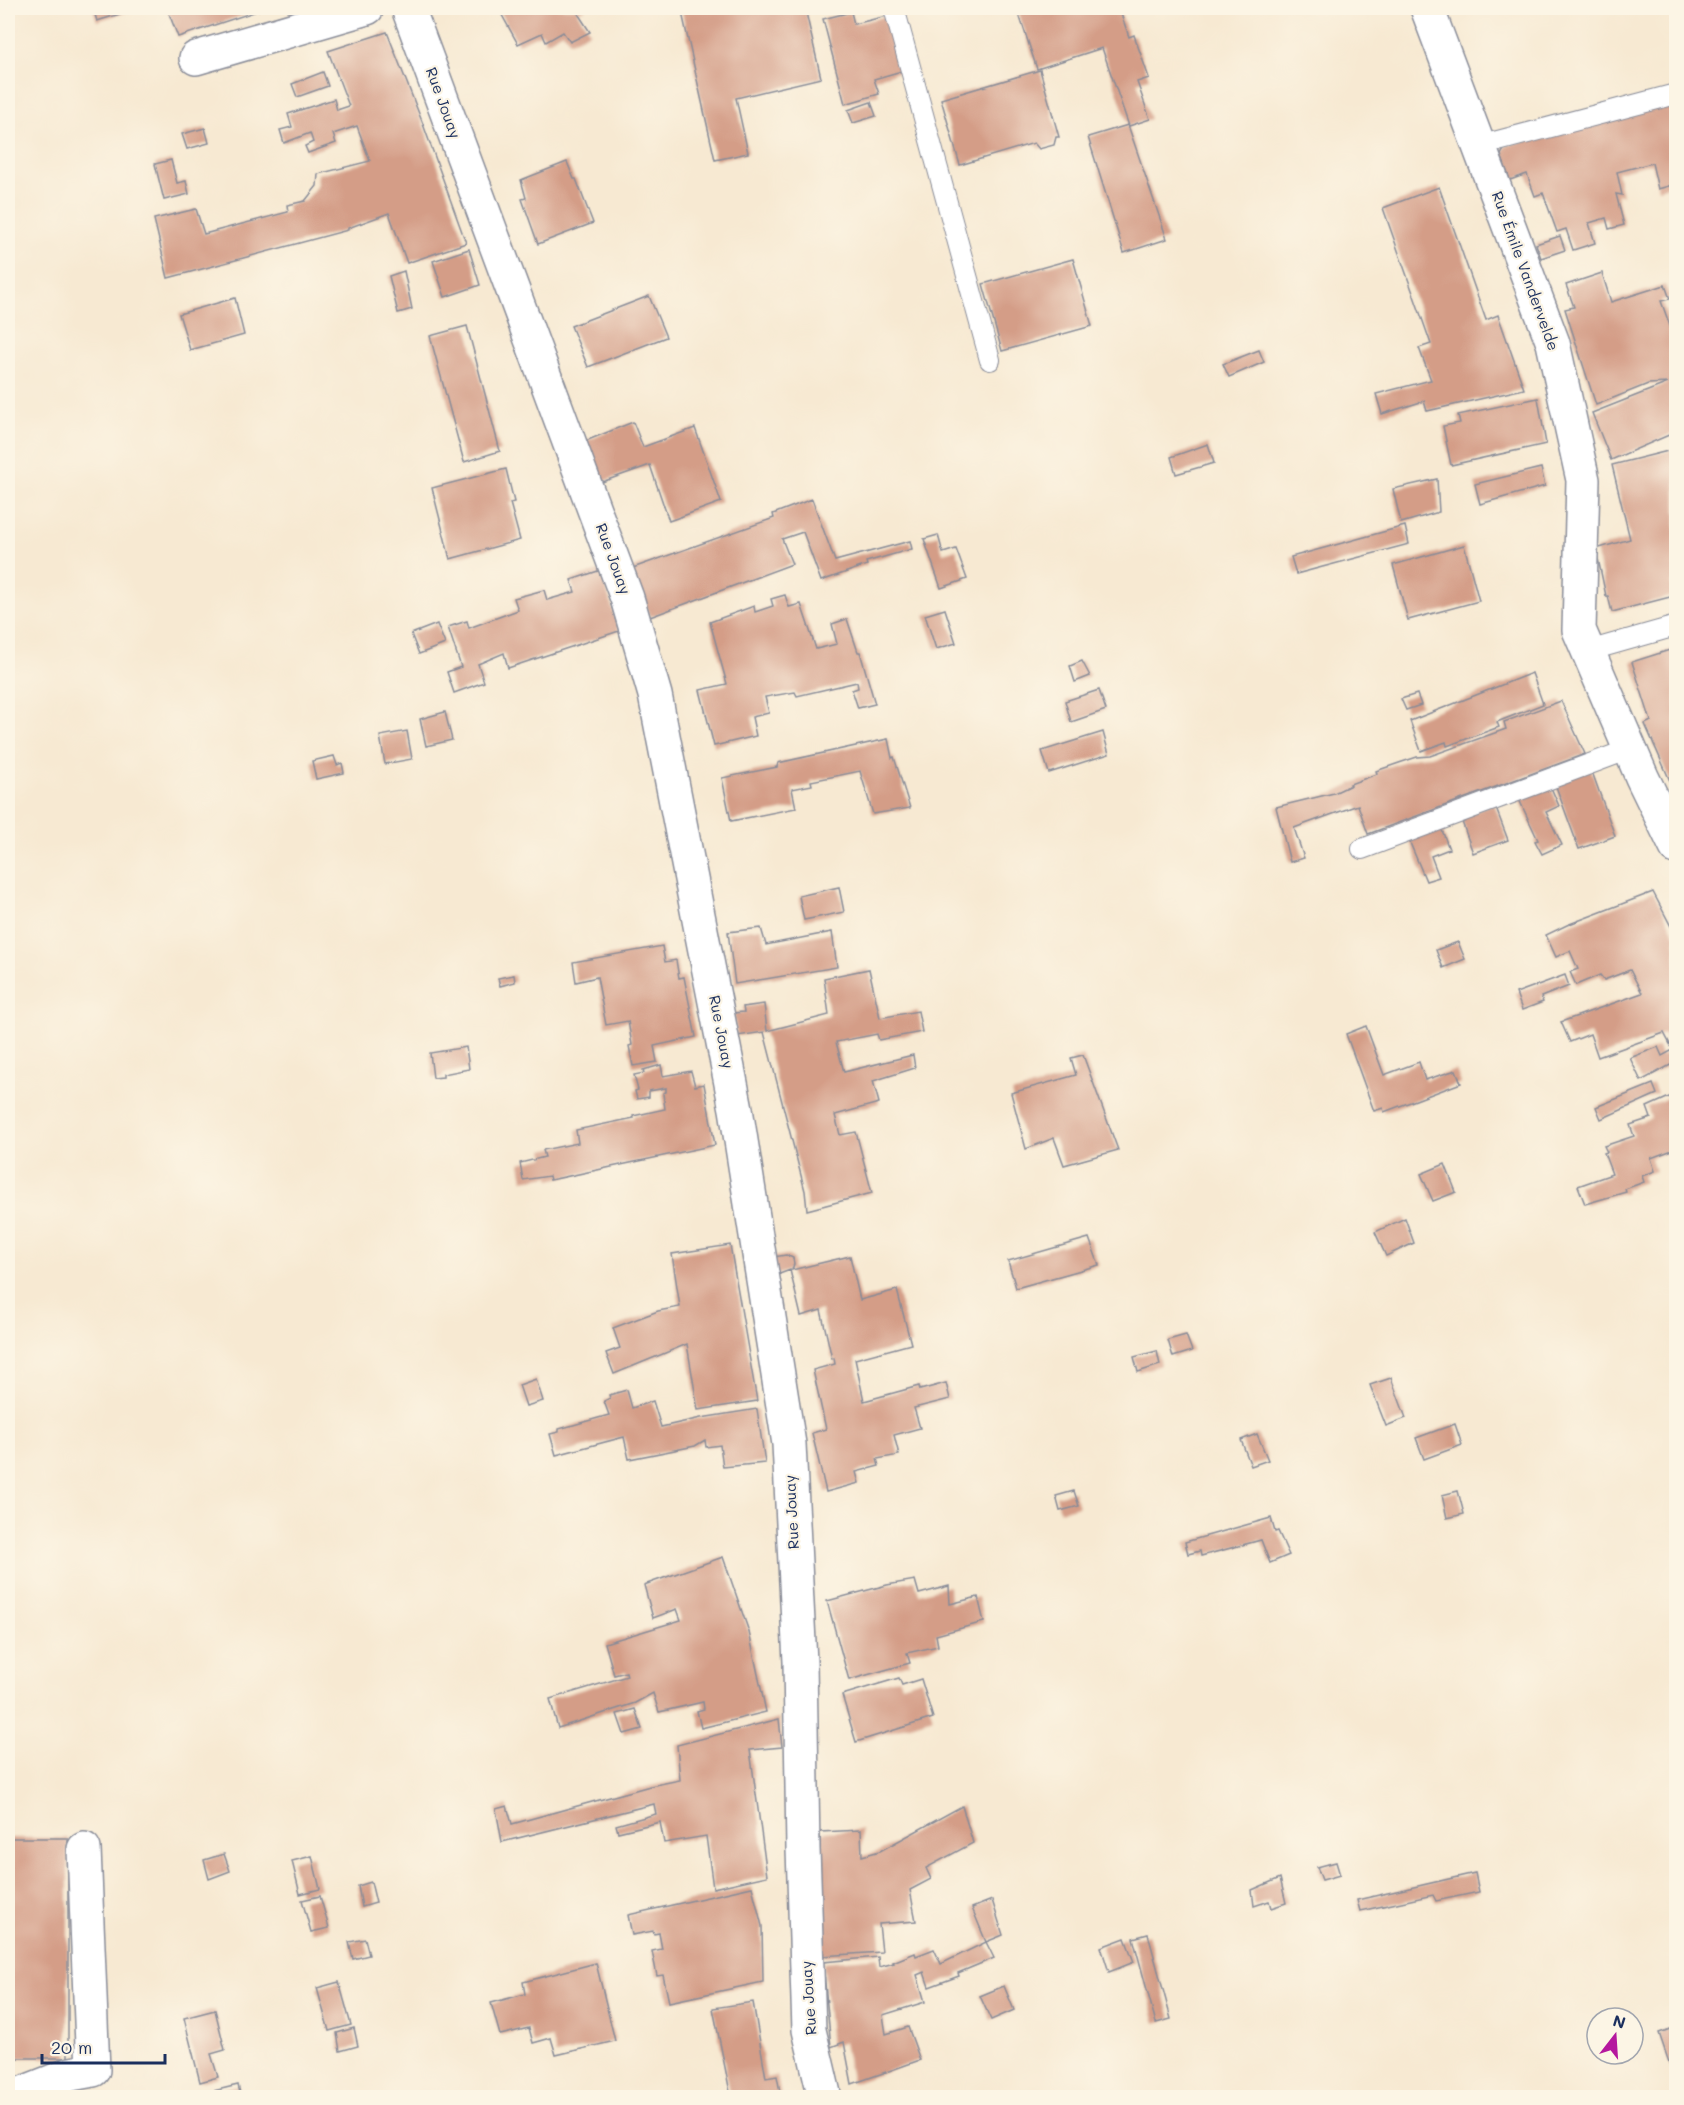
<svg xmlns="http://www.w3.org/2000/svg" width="1684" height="2105" font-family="Mali,sans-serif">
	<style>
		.building { fill: #d49d87 }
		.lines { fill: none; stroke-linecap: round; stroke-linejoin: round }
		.service-casing { stroke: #898c98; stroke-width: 22 }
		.minor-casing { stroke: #898c98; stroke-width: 36 }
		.service { stroke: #fff; stroke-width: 20 }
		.minor { stroke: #fff; stroke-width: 33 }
		.labels { text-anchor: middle; stroke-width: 4.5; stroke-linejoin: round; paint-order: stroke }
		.street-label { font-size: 15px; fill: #1b2f5e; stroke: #fcf5e5 }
	</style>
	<rect width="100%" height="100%" fill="#fcf5e5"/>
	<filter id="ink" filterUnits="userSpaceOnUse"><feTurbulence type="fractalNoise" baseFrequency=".0167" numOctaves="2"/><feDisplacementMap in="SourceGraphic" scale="12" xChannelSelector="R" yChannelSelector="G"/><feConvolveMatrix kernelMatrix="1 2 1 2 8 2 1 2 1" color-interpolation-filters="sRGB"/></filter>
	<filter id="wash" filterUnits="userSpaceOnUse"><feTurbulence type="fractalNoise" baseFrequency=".008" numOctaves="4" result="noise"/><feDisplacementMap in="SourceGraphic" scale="24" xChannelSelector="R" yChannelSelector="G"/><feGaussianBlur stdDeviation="1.35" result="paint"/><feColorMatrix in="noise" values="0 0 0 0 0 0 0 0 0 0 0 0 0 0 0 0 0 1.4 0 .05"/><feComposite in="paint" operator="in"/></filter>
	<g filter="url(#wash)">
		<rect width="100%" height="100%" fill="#f7e9d2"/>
		<g id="blocks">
			<!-- building -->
			<g class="building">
				<path d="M93,8h46l-42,13z"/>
				<path d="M167,8h99l-88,29z"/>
				<path d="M498,8h88l-9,4 13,20 -20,10 -7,-10 -17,10 -4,-9 -24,11z"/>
				<path d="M681,8h124l16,70 -85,20 12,55 -33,7z"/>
				<path d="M1017,8h102l10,29 5,-2 15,43 -12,4 13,37 -21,7 -27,-78 -65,21z"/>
				<path d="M851,12l3,12 37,-9 14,55 -31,9 5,15 -34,10 -22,-85z"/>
				<path d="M387,32l36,92 43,119 -59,20 -18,-50 -41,15v2l-180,48 -14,-59 42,-10 8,25 84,-22 -1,-7 18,-4 12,-15 1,-12 52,-13 -13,-35 -24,8 3,9 -28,10 -3,-7 8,-4 -3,-9 -26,10 -4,-13 12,-3 -4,-13 46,-15 3,11 12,-4 -21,-55z"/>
				<path d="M1040,70l19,67h-3l-2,8 -15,4 -5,-6 -74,22 -19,-66z"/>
				<path d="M323,72l5,14 -31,11 -5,-13z"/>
				<path d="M1676,95v89l-18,5 -6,-26 -35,9 5,23 -6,-1 8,31 -15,4 -3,-11 -17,5 6,20 -22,7 -7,-21 -9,3 -14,-39 -8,3 -8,-22 -17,6 -9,-25 5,-9z"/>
				<path d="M871,102l5,14 -23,7 -5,-13z"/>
				<path d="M1128,125l39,114 -43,14 -36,-116z"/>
				<path d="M205,128l4,15 -22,6 -5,-15z"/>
				<path d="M171,160l6,23 9,-2 3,13 -25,6 -9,-36z"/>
				<path d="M567,162l7,17h2l17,44 -55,21 -16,-45 4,-1 -5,-18z"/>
				<path d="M1439,187l47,133 12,-5 26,74 -97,22 -3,-10 -42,13 -6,-20 55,-14 -12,-32 12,-4 -48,-136z"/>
				<path d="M1560,236l5,14 -24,8 -5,-14z"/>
				<path d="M469,249l11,36 -35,12 -12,-36z"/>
				<path d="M1073,259l19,67 -90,25 -19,-67z"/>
				<path d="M404,271l8,38 -14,4 -9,-37z"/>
				<path d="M1602,273l9,29 54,-17 5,14 -9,2 12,33 3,-2v15l-1,1 1,5v44l-4,2 4,8v25l-65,28 -19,-47 76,-30 -20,1 -52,21 -31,-96 9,-2 -8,-22z"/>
				<path d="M649,296l17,41 -78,30 -17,-41z"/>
				<path d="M235,298l9,37 -54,15 -11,-36z"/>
				<path d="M467,326l33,125 -36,11 -34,-126z"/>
				<path d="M1259,350l5,12 -35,15 -6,-13z"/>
				<path d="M1538,398l8,46 -95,21 -8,-39 17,-3 -2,-8z"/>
				<path d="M633,422l10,25 52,-19 26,74 -52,19 -19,-56 -51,18 -16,-41z"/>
				<path d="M1208,444l6,19 -38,11 -5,-17z"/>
				<path d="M1676,449v133l-5,1 3,13 -62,16 -4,-16h-2l-10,-47 34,-10 -18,-74z"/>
				<path d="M1541,468l4,18 -65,18 -5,-20z"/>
				<path d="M506,469l8,33 -4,1 10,37 -70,19 -18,-71z"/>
				<path d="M1437,479l2,33 -38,11 -8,-34z"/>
				<path d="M812,499l23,62 75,-20 2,8 -46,13 1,3 -46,16 -18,-49 -21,7 10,25 -142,53 -20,-48 144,-51 -1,-4z"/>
				<path d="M1405,526l4,18 -113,30 -5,-17z"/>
				<path d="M938,535l5,18 13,-4 11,30 -26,9 -17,-49z"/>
				<path d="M1464,545l15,56 -71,19 -15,-55z"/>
				<path d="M601,570l18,61 -111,37 -4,-15 -26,11 6,18 -30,11 -7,-21 14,-5 -13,-40 19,-6 2,7 49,-18 -4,-12 30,-8 3,10 28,-8 -4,-12z"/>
				<path d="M785,595l4,12 12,-3 15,45 21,-5 -5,-20 15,-5 11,33h2l15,52 -17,4 -6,-18 6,-2 -1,-6 -60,14 -2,-4 -30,5 4,16 -17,4 4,19 -42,10 -14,-56 27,-6 -17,-62 44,-16 1,6 18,-6 -2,-7z"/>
				<path d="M945,609l11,34 -20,6 -11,-34z"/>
				<path d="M437,624l8,20 -26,10 -8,-20z"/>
				<path d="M1676,648v133l-5,2 -26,-59 6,-3 -19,-59z"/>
				<path d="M1082,661l8,15 -15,6 -5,-16z"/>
				<path d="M1532,673l11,31 -46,18 2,5 -52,19 -1,-4 -25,9 -11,-30z"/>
				<path d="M1099,690l7,20 -35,12 -6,-21z"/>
				<path d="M1417,694l4,11 -15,5 -5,-11z"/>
				<path d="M1561,701l24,53 -217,80 -10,-29 -64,23 10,30 -14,4 -14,-55 58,-14 17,-8 -1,-1 27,-10 -1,-3 23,-8 18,-6 13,-1 76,-27 -2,-7z"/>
				<path d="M445,712l7,28 -26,6 -6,-27z"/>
				<path d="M407,731l5,28 -27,5 -5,-28z"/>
				<path d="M1103,732l6,22 -60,19 -7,-22z"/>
				<path d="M888,739l4,19 2,-1 16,51 -37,6 -13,-43 -49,10 1,4 -20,4 4,19 -65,13 -9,-43 55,-11 1,-4z"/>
				<path d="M334,756l3,9 5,-2 2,10 -28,6 -4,-18z"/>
				<path d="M1591,769l24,67 -36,13 -25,-68z"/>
				<path d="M1549,783l10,23 -13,6 16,33 -20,9 -7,-13 3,-1 -21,-45z"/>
				<path d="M1494,803l14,37 -35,13 -13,-37z"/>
				<path d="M1439,822l10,27 -18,7 8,21 -13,4 -18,-43z"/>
				<path d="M839,887l5,25 -40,8 -5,-24z"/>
				<path d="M1653,892l23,44v126l-35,19 -11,-23 28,-11 4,9 11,-6 -9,-17 -66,24 -8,-23 -20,8 -9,-20 81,-29 -12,-23 -26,10 -4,-5 -24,10 -6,-13 8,-3 -8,-18 -14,6 -10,-22 21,-10z"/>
				<path d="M761,928l5,17 66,-13 5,35 -102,17 -7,-52z"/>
				<path d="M1458,942l7,17 -22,9 -7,-18z"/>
				<path d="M662,946l3,16 11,-2 3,18 5,-1 12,60 -42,9 3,16 -24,4 -4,-20 3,-1 -4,-24 -22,4 -9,-48 -21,5 -3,-20z"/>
				<path d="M869,969l11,49 38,-7 4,21 -43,8 -2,-6 -41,8 8,30 69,-17 2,13 -42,13 6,22 -44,12 5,20 16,-3 16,61 -65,17 -2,-19 -41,-159 -27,4 -4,-23 11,-1 -1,-5 21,-3 3,27 62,-16 -5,-37z"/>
				<path d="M514,975l1,7 -15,4 -2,-8z"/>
				<path d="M1565,975l4,11 -28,11 2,5 -21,8 -6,-17z"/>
				<path d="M1366,1026l18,49 35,-13 6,18 31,-10 5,13 -77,29 -1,-4 -9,3 -28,-77z"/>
				<path d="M466,1047l3,22 -26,5v3l-10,1 -3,-25z"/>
				<path d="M1083,1055l35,95 -54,15 -10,-27 -28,11 -15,-56 65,-18 -5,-17z"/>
				<path d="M661,1065l2,11 28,-5 4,15 9,-2 11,61 -165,35 -1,-4 -26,4 -3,-17 25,-6 -2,-7 35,-7 -2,-13 58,-12 -1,-2 32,-7 -2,-16 3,-1v-4l-17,3v6l-12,2 -2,-8 3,-1 -4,-15 10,-2 -1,-3z"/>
				<path d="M1653,1084l4,10 -56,25 -5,-12z"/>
				<path d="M1676,1094v59l-1,-4 -24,9 4,13 -13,5 2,6 -19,7 1,3 -41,12 -7,-18 34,-12 -8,-21 3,-1 -3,-6 30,-10 -4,-11 21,-7 -4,-11z"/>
				<path d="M1445,1164l11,28 -23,9 -12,-27z"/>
				<path d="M1405,1218l9,25 -28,13 -11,-24z"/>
				<path d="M1089,1238l10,27 -83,23 -8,-27z"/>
				<path d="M730,1245l27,156 -59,9 -11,-66 -73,30 -8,-21 14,-5 -7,-20 45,-17 22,-4 -8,-53z"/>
				<path d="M786,1255l7,3 1,6 -2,6 58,-14 10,44 37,-10 14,54 -56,15 9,42 55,-15 1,4 26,-7 4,16 -36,9 6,20 -26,7 5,20 -22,4 2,7 -23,6 3,11 -33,9 -14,-59 14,-4 -13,-59 22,-6 -1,-6 -2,1 -11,-49 -20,6 -11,-46 -13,5 -4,-18z"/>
				<path d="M1186,1335l6,16 -19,6 -5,-17z"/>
				<path d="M1157,1351l3,14 -22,7 -4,-15z"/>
				<path d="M1391,1378l15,40 -20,8 -16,-41z"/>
				<path d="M536,1379l7,22 -17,5 -7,-21z"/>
				<path d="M627,1390l5,18 21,-7 8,26 40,-9 56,-9 8,54 -42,4 -3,-22 -14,2 -1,-7 -10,6 -66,13 -5,-22 -68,18 -6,-21 9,-2v-3l50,-14 -5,-14 6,-3 -1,-3z"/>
				<path d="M1455,1424l7,21 -38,14 -8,-21z"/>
				<path d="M1257,1434l11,26 -17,6 -10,-26z"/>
				<path d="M1074,1491l5,15 -19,5 -4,-15z"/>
				<path d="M1458,1491l6,23 -17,4 -5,-23z"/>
				<path d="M1271,1518l4,14 3,-1 11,24 -19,8 -9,-23 -60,16 -1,-5 -12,3 -3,-12z"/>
				<path d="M723,1557l26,75 17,80 -65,16 -4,-17 7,-2 -1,-7 -44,10 -6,-19 -18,10 -77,25 -8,-29 77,-23 -1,-4 -12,3 -9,-32 76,-23 -4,-11 -24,9 -9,-33z"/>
				<path d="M915,1580l4,14 30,-8 1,18 28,-7 6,25 -48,13 2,11 -31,7 3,10 -61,17 -22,-79 60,-16z"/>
				<path d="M899,1678l3,7 19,-6 12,39 -77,24 -14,-47z"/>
				<path d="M635,1709l7,20 -18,5 -7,-20z"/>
				<path d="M779,1719l3,28 -32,3 17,126 -54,12 -7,-52 -42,7 -4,-21 -42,10 -2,-7 40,-11 -2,-10 -152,38 -6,-33 11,-3 5,18 138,-38 30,-6 -3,-35z"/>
				<path d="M962,1806l11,37 -47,25 5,11 -21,11 6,31 -37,3 3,28 -61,4 -1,-124 41,-2 1,26 18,-5z"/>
				<rect x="8" y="1838" width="60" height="220"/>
				<path d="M224,1854l6,17 -21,8 -5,-19z"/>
				<path d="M312,1856l8,33 -20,5 -8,-33z"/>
				<path d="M1336,1862l4,13 -18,5 -5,-13z"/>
				<path d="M1475,1873l4,19 -43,9 -3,-6 -73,16 -3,-11z"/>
				<path d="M1280,1878l6,25 -15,5 -2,-7 -15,5 -2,-16z"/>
				<path d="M371,1882l5,21 -14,4 -4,-21z"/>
				<path d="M752,1887l10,39 1,56 -94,20 -6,-27 -6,1 -5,-25 10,-2 -3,-16 -5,1 -1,-3 -21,4 -4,-20z"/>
				<path d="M320,1896l9,32 -18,4 -9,-32z"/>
				<path d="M992,1900l11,35 -17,7 -14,-34z"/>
				<path d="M1148,1934l23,85 -15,4 -23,-85z"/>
				<path d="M1125,1938l9,24 -25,10 -8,-25z"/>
				<path d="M365,1939l4,16 -16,4 -4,-17z"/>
				<path d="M986,1942l8,16 -36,15 1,3 -30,11 -5,-15 -7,3 8,27 -42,13 3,19 22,-7 12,33 -68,24 -8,-42 -13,5 -8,-85 55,-5 1,10 15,-4 -1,-1 22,-9 1,3 18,-7 7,15z"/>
				<path d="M596,1963l19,78 -59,14 -5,-17 -18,5 -4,-15 -29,7 -9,-32 34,-9 -2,-12z"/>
				<path d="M339,1982l12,43 -22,6 -12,-43z"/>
				<path d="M1004,1986l10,24 -23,10 -11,-24z"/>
				<path d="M753,2002l13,76 11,-2 4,21h-50l-18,-89z"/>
				<path d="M215,2010l10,40 -14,4 7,23 -18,5 -16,-64z"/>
				<path d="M1676,2027v56l-17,-50z"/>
				<path d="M354,2028l4,18 -18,5 -3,-18z"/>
				<path d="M238,2085l3,12h-31l-1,-5z"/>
			</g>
		</g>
	</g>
	<g filter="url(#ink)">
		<use href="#blocks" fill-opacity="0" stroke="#898c98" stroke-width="1.5"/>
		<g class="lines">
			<defs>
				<g id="service">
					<path d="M894,8l96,352"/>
					<path d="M1479,146l197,-52"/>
					<path d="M1588,651l88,-25"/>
					<path d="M1362,849l268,-100"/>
				</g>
				<g id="minor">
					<path d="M408,8l219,590 28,97 81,414 53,335 11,218 3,187 6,181 16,68"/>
					<path d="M1427,8l126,335 30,137 -4,150 63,147 34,70"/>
					<path d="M196,58l171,-50"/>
					<path d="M10,2098l61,-24 22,-4 -9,-221"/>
				</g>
			</defs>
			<!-- service casing -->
			<use href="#service" class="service-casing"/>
			<!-- minor casing -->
			<use href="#minor" class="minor-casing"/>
			<!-- service -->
			<use href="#service" class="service"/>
			<!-- minor -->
			<use href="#minor" class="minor"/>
		</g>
	</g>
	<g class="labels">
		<!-- street labels -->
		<g class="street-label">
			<text transform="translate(443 103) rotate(70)" y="5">Rue Jouay</text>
			<text transform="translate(1525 271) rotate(70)" y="5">Rue Émile Vandervelde</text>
			<text transform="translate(613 559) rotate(70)" y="5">Rue Jouay</text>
			<text transform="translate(721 1032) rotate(79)" y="5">Rue Jouay</text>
			<text transform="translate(792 1512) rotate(-93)" y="5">Rue Jouay</text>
			<text transform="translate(809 1998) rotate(-94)" y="5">Rue Jouay</text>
		</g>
	</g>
	<!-- margin -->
	<rect width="1684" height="2105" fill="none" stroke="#fcf5e5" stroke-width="30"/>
	<!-- north arrow -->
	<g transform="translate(1615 2036) rotate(17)"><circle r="28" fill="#fcf5e5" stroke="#a2a6af" stroke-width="1.5"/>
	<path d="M0-4.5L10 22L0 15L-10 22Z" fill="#b5179e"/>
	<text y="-9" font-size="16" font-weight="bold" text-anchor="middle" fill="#1b2f5e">N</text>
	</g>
	<!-- scale -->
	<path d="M42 2054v9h123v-9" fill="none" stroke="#1b2f5e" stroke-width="3"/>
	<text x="51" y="2054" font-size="18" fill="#1b2f5e" stroke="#fcf5e5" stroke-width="4.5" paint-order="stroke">20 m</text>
</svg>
